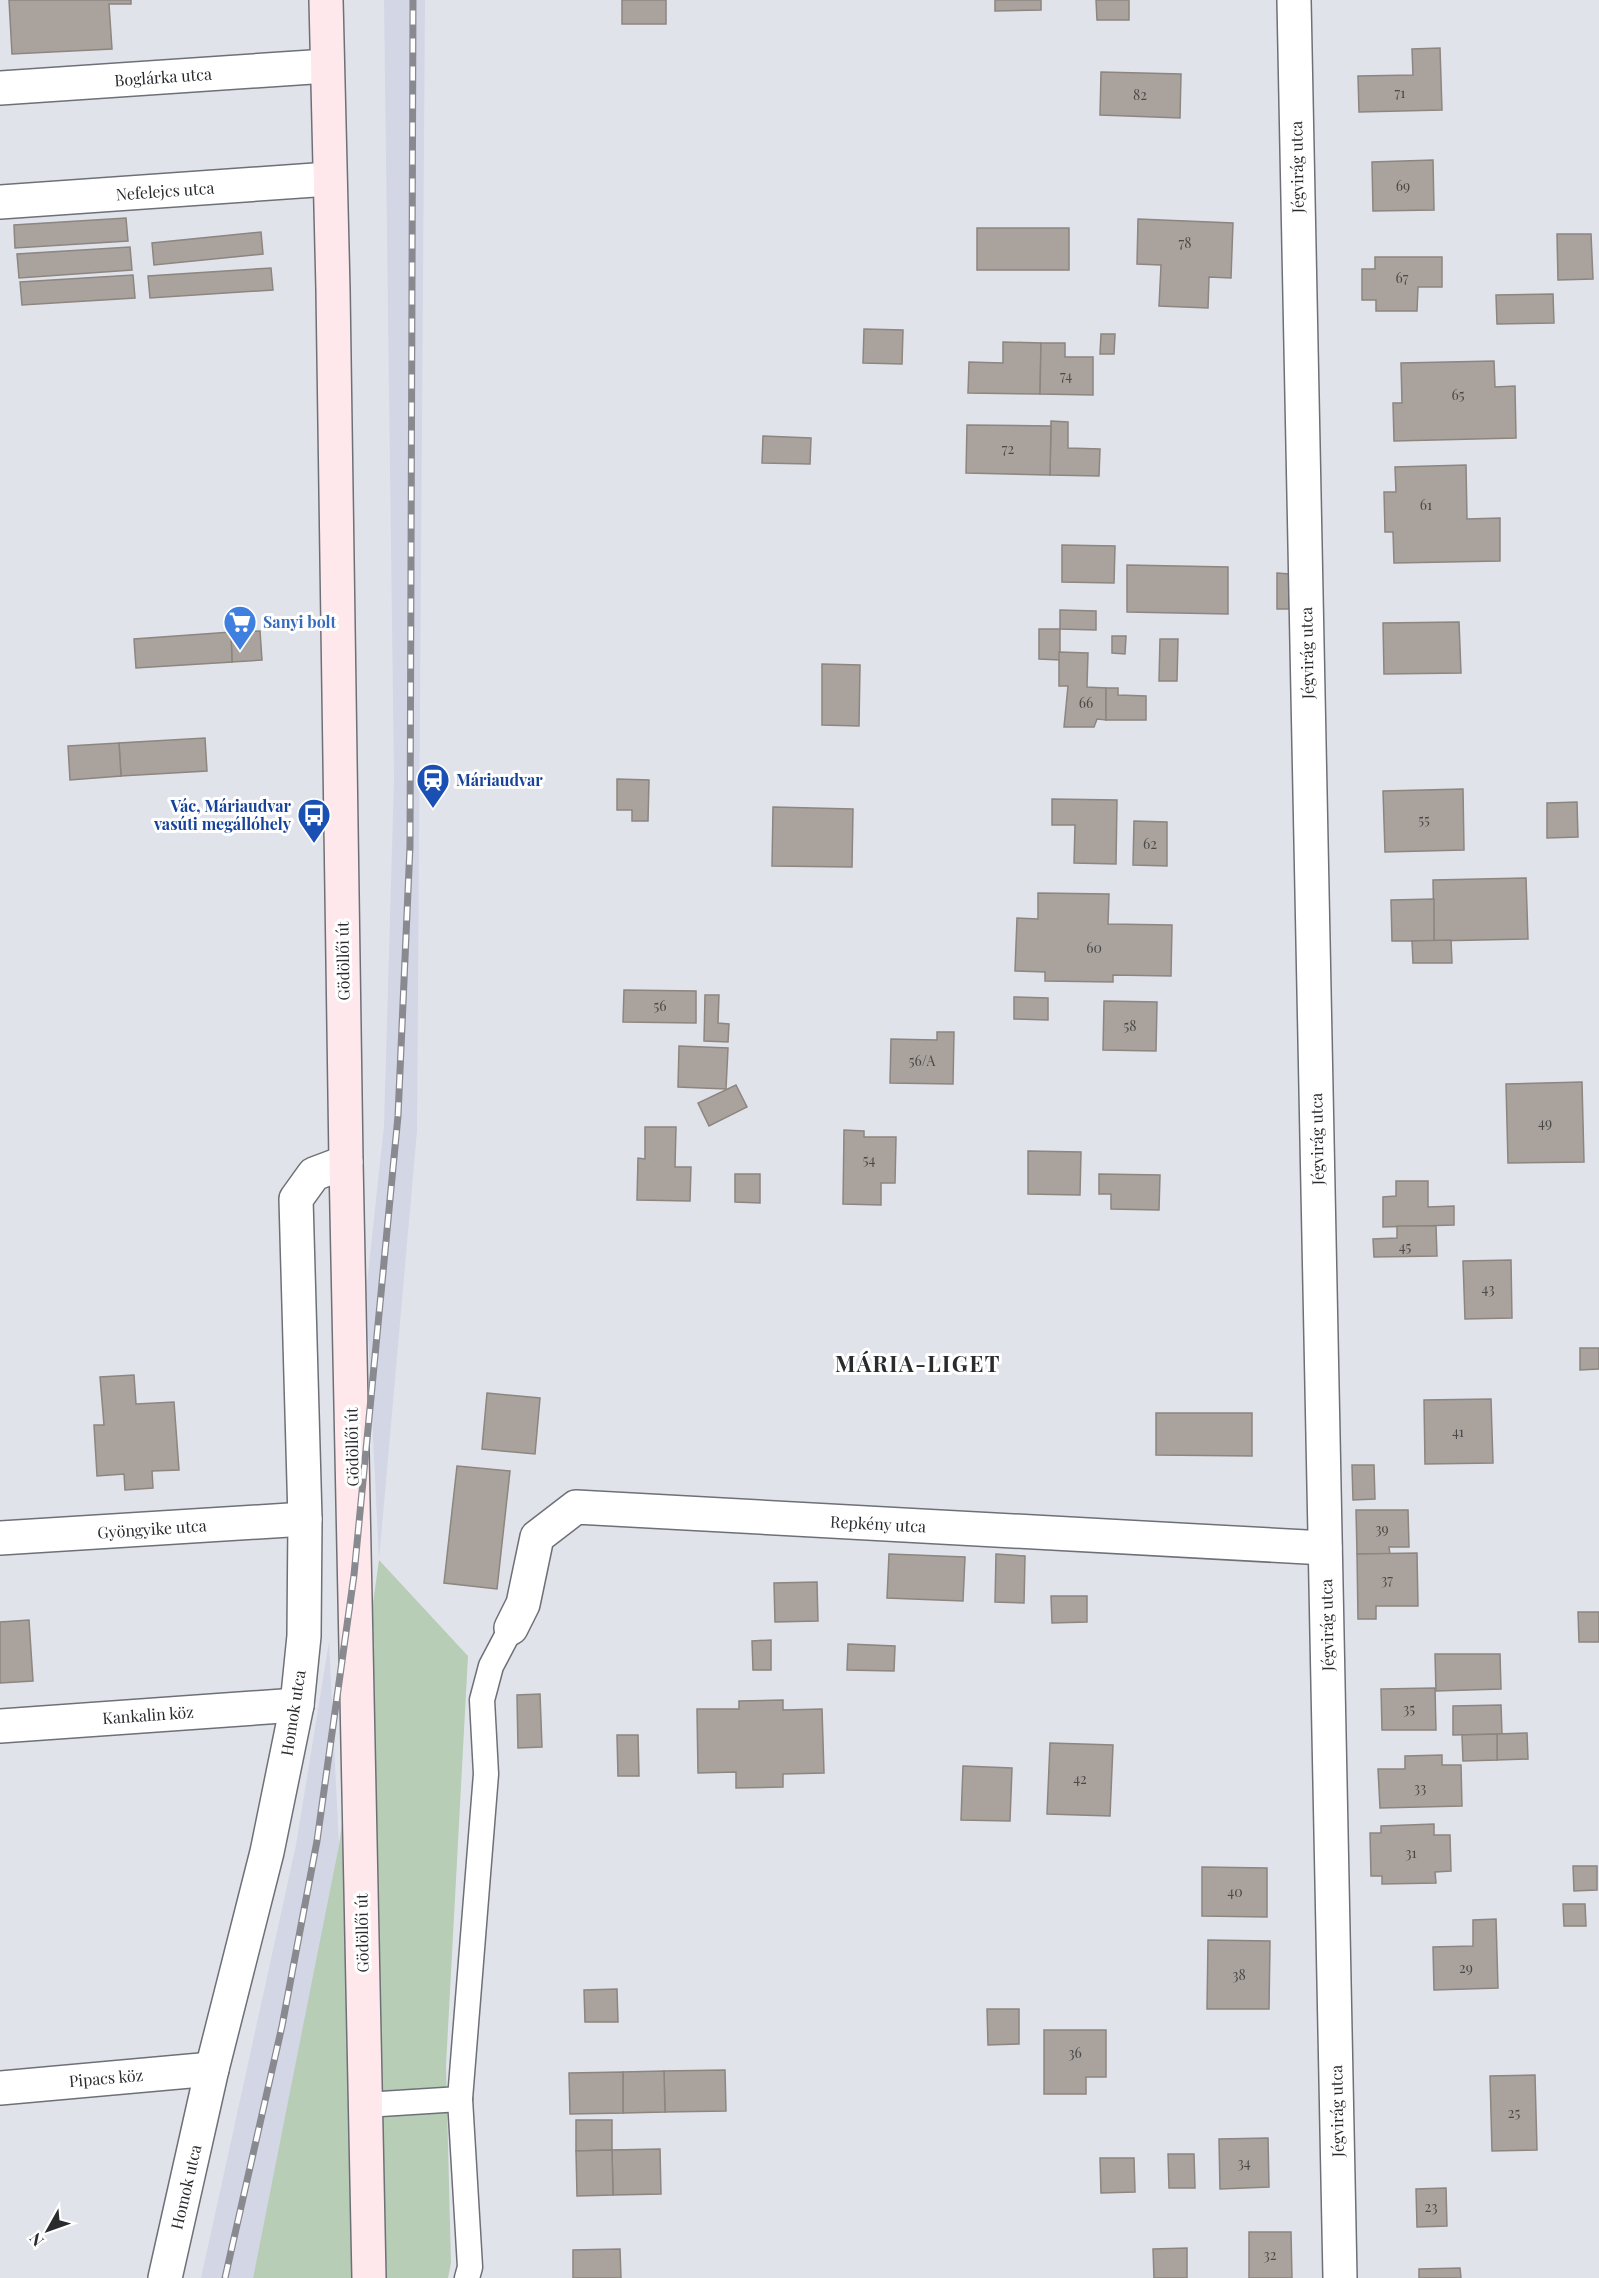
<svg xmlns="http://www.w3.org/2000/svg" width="1599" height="2278" font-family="'Playfair Display',serif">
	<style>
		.built { fill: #d3d6e5 }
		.green { fill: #b7cdb6 }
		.building { fill: #aaa39d; stroke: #8c8580; stroke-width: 1.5 }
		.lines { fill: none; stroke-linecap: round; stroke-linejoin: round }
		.service-casing { stroke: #6e7077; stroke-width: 27 }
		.minor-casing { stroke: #6e7077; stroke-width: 36 }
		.secondary-casing { stroke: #6e7077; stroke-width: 36 }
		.service { stroke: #fff; stroke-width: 24 }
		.minor { stroke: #fff; stroke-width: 33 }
		.secondary { stroke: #ffe8eb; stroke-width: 33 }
		.rail-casing { stroke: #898a90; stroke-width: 7 }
		.rail { stroke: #fff; stroke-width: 4.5; stroke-dasharray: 14; stroke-linecap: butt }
		.labels { text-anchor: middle; stroke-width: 6; stroke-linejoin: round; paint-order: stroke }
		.number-label { font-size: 14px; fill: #4a494a }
		.street-label { font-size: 16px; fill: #2a2b2e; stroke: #fff }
		.shop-label { font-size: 16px; font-weight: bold; fill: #366cbe; stroke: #fff; text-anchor: start }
		.transit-label { font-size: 16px; font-weight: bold; fill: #164399; stroke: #fff; text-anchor: start }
		.district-label { font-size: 22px; font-weight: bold; letter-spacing: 1.5px; fill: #2a2b2e; stroke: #fff }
	</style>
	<rect width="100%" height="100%" fill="#e1e3eb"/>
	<!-- built -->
	<g class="built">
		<path d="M384,0h41l-8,1131 -38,429 -13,-267 18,-167 10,-347z"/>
		<path d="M329,1642l10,203 -30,155 -56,278h-52l95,-433z"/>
	</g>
	<!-- green -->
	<path class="green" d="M379,1560l89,96 -22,410 5,197 -3,15h-195l86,-433z"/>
	<!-- building -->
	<g class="building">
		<path d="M9,0h122v4h-22l3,45 -100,5z"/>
		<rect x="622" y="0" width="44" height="24"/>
		<path d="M995,0h46v10l-46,1z"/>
		<path d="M1096,0h33v20h-32z"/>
		<path d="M1440,48l2,62 -83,2 -1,-36 55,-1 -1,-26z"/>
		<path d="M1101,72l80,2 -1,44 -80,-3z"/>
		<path d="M1433,160l1,50 -61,1 -1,-49z"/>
		<path d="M126,218l2,23 -113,7 -1,-23z"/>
		<path d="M1138,219l95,4 -2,55 -22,-1 -1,31 -49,-2 2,-41 -24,-1z"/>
		<rect x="977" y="228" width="92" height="42"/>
		<path d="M261,232l2,22 -109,11 -2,-22z"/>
		<path d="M1557,234h34l2,45 -35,1z"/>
		<path d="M130,247l2,23 -113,8 -2,-24z"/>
		<path d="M1375,257h67v30h-24l-1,24h-41v-11h-14v-31h13z"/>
		<path d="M271,268l2,22 -123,8 -2,-22z"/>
		<path d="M133,275l2,23 -113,7 -2,-23z"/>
		<path d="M1553,294l1,29 -57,1 -1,-29z"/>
		<path d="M864,329l39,1 -1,34 -39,-1z"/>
		<path d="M1101,334h14l-1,20h-14z"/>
		<path d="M1003,342l38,1 -1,51 -72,-1 1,-31 34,1z"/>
		<path d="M1041,343h24v14h28v38l-53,-1z"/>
		<path d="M1494,361l1,26 20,-1 1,52 -122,3 -1,-38h9l-1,-40z"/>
		<path d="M1051,421l17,1v26l32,1 -1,27 -49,-1z"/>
		<path d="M967,425l84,1 -1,49 -84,-2z"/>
		<path d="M763,436l48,2 -1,26 -48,-1z"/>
		<path d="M1466,465l1,54 33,-1v43l-106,2 -1,-31h-8l-1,-40h12l-1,-25z"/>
		<path d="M1062,545l53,1 -1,37 -52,-1z"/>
		<path d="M1127,565l101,2v47l-101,-2z"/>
		<path d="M1277,573l12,1v35h-12z"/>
		<path d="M1060,610l36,1v19l-36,-1z"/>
		<path d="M1459,622l2,51 -77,1 -1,-51z"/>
		<path d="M1039,629h21v31l-21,-1z"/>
		<path d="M260,631l2,29 -30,2 -1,-30z"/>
		<path d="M231,632l1,30 -96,6 -2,-29z"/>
		<path d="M1112,636h14l-1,18 -13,-1z"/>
		<path d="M1160,639h18l-1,42h-18z"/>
		<path d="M1059,652l29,1 -1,34 19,1v32l-9,-1 -3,8h-30l4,-41h-9z"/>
		<path d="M822,664l38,1 -1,61 -37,-1z"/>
		<path d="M1106,688h12v7l28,1v24h-40z"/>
		<path d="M205,738l2,33 -86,5 -2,-33z"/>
		<path d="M119,743l2,33 -51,4 -2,-34z"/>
		<path d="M617,779l32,1 -1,41h-16v-11h-15z"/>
		<path d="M1463,789l1,61 -79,2 -2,-61z"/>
		<path d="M1052,799l65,1 -1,64 -42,-1 1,-38h-23z"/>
		<path d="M1577,802l1,35 -31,1v-35z"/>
		<path d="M773,807l80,2 -1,58 -80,-1z"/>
		<path d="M1134,821l33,1v44l-34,-1z"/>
		<path d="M1526,878l2,61 -94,2 -1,-61z"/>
		<path d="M1038,893l71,1 -1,30 64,1 -1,51 -58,-1v7l-68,-1v-9l-30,-1 2,-53 21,1z"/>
		<path d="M1434,899v42h-42l-1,-41z"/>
		<path d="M1451,940l1,23h-39l-1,-22z"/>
		<path d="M624,990l72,1v32l-73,-1z"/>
		<path d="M705,995h14l-1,28 11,1 -1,18 -24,-1z"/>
		<path d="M1014,997l34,1v22l-34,-1z"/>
		<path d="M1104,1001l53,1 -1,49 -53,-1z"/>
		<path d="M937,1032h17l-1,52 -63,-1 1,-44 46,1z"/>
		<path d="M679,1046l49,2 -2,41 -48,-2z"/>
		<path d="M1582,1082l2,80 -76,1 -2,-79z"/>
		<path d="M736,1085l11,22 -38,19 -11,-23z"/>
		<path d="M645,1127h31l-1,40h16l-1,34 -53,-1 1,-42 7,1z"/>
		<path d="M844,1130l20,1v6h32l-1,46h-14v22l-38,-1z"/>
		<path d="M1028,1151l53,1 -1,43 -52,-1z"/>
		<path d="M735,1174h25v29l-25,-1z"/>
		<path d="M1099,1174l61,1 -1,35 -48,-1v-15h-12z"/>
		<path d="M1396,1181h32v26l26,-1v19l-71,2v-30l13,-1z"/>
		<path d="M1397,1226h39l1,30 -63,1 -1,-18 24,-1z"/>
		<path d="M1511,1260l1,58 -47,1 -2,-58z"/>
		<path d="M1580,1348h19v21l-19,1z"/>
		<path d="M134,1375l2,29 38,-2 5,68 -27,1 1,17 -28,2 -1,-16 -27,2 -3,-51h10l-4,-48z"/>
		<path d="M487,1393l53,5 -5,56 -53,-5z"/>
		<path d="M1491,1399l2,64 -68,1 -1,-64z"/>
		<path d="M1156,1413h96v43l-96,-1z"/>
		<path d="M1352,1465h22l1,34 -22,1z"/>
		<path d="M457,1466l53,5 -13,118 -53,-6z"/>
		<path d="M1356,1510h52l1,37h-20l1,7h-33z"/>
		<path d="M1417,1553l1,53h-42v13h-18l-1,-65z"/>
		<path d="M889,1554l76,3 -2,44 -76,-3z"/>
		<path d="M996,1554l29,2 -1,47 -29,-1z"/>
		<path d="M817,1582l1,39 -43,1 -1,-39z"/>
		<path d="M1051,1596h36v26l-35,1z"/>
		<path d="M1578,1612h21v30h-20z"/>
		<path d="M29,1620l4,61 -33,2v-61z"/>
		<path d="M771,1640v30h-18l-1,-29z"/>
		<path d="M848,1644l47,2 -1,25 -47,-1z"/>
		<path d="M1435,1654h65l1,35 -65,2z"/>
		<path d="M1435,1688l1,42h-54l-1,-41z"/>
		<path d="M540,1694l2,53 -24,1 -1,-53z"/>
		<path d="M783,1700v10l39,-1 2,64 -41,1v13l-47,1v-16l-38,1 -1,-64h42v-8z"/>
		<path d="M1501,1705l1,29 -49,1v-29z"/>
		<path d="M1527,1733l1,26 -31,1v-26z"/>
		<path d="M1497,1734v26l-34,1 -1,-26z"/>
		<path d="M617,1735h21l1,41h-21z"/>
		<path d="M1050,1743l63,2 -3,71 -63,-2z"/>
		<path d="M1442,1755v10h19l1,41 -82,2 -2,-39h27v-13z"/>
		<path d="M963,1766l49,2 -2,53 -49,-1z"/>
		<path d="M1434,1824v11h16l1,36 -16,1 1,11 -54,1v-8h-11l-1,-43h11v-7z"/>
		<path d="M1573,1866h24v24l-23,1z"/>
		<path d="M1202,1867l65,1v49l-65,-1z"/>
		<path d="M1563,1904h22l1,22h-22z"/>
		<path d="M1496,1919l2,69 -64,2 -1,-43 40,-1v-26z"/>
		<path d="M1208,1940l62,1 -1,68h-62z"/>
		<path d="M617,1989l1,33h-33l-1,-32z"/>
		<path d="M987,2009h32v35l-31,1z"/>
		<path d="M1044,2030h62v47h-20v17h-42z"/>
		<path d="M725,2070l1,41 -61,1 -1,-41z"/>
		<path d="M664,2071l1,41 -42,1v-41z"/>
		<path d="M623,2072v41l-53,1 -1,-41z"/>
		<path d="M1535,2075l2,75 -45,1 -2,-75z"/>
		<path d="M576,2120h36v30l-36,1z"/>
		<path d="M1268,2138l1,49 -49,2 -1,-50z"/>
		<path d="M660,2149l1,45 -48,1 -1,-45z"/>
		<path d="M612,2150l1,45 -36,1 -1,-45z"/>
		<path d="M1168,2154h26l1,34h-26z"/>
		<path d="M1100,2158h34l1,34 -34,1z"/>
		<path d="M1446,2188l1,38 -30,1 -1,-38z"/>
		<path d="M1249,2232h42l1,46h-43z"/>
		<path d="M1187,2248v30h-33l-1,-29z"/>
		<path d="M620,2249l1,29h-48v-28z"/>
		<path d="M1460,2268l1,10h-42v-9z"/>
	</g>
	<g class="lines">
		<defs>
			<g id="service">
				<path d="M365,2105l95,-6"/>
				<path d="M467,2278l3,-11 -10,-168 26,-325 -4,-74 9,-34 20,-38"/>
			</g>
			<g id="minor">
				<path d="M1294,0l46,2278"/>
				<path d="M0,88l327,-22"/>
				<path d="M0,202l329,-23"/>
				<path d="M0,1538l305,-19"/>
				<path d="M511,1628l12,-24 14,-67 39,-30 749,41"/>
				<path d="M0,1726l297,-21"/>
				<path d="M0,2088l212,-19"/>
				<path d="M165,2278l47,-209 55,-217 30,-147 7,-69 1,-117 -9,-320 18,-25 32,-12"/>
			</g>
			<path id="secondary" d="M326,0l7,290 13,872 23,1116"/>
		</defs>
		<!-- service casing -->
		<use href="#service" class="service-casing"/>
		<!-- minor casing -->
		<use href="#minor" class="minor-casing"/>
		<!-- secondary casing -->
		<use href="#secondary" class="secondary-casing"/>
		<!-- service -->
		<use href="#service" class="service"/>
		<!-- minor -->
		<use href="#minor" class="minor"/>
		<!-- secondary -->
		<use href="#secondary" class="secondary"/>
		<defs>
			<path id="rail" d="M225,2278l57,-252 35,-185 37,-266 44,-459 12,-270 3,-846"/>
		</defs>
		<!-- rail casing -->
		<use href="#rail" class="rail-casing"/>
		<!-- rail -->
		<use href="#rail" class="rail"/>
	</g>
	<!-- icons -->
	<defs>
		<symbol id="supermarket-pin" viewBox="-11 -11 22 30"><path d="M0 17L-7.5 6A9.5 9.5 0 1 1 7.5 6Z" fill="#3f7fe0" stroke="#fff"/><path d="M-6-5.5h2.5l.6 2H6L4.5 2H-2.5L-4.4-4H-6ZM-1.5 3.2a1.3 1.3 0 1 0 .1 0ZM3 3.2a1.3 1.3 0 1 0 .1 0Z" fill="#fff"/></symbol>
		<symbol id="station-pin" viewBox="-11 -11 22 30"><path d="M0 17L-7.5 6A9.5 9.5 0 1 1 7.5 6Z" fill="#1a4fb4" stroke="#fff"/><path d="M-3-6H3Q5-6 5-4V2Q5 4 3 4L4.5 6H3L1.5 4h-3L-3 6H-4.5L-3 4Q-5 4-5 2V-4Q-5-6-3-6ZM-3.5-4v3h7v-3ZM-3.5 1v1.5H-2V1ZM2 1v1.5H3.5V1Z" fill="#fff"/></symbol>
		<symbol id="bus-pin" viewBox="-11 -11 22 30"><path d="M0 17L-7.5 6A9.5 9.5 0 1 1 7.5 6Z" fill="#1a4fb4" stroke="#fff"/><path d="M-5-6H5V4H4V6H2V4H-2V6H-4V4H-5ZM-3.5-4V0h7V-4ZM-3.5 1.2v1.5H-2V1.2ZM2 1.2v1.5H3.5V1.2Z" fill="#fff"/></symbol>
	</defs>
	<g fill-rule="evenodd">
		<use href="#supermarket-pin" x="221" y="603" width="38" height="52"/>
		<use href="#station-pin" x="414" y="761" width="38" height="52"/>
		<use href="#bus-pin" x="295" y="796" width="38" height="52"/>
	</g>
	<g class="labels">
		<!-- number labels -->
		<g class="number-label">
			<text x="1400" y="98">71</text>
			<text x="1140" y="100">82</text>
			<text x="1403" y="191">69</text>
			<text x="1185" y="248">78</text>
			<text x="1402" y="283">67</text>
			<text x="1066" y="381">74</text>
			<text x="1458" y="400">65</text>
			<text x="1008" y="454">72</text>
			<text x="1426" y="510">61</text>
			<text x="1086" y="708">66</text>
			<text x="1424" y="825">55</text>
			<text x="1150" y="849">62</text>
			<text x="1094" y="953">60</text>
			<text x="660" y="1011">56</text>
			<text x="1130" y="1031">58</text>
			<text x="922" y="1066">56/A</text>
			<text x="1545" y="1128">49</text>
			<text x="869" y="1165">54</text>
			<text x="1405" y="1252">45</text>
			<text x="1488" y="1294">43</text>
			<text x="1458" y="1437">41</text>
			<text x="1382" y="1534">39</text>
			<text x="1387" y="1585">37</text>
			<text x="1409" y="1714">35</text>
			<text x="1080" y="1784">42</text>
			<text x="1420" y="1793">33</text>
			<text x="1411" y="1858">31</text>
			<text x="1235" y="1897">40</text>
			<text x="1466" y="1973">29</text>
			<text x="1239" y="1980">38</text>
			<text x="1075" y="2058">36</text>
			<text x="1514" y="2118">25</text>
			<text x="1244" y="2168">34</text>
			<text x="1431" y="2212">23</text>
			<text x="1270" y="2260">32</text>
		</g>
		<!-- street labels -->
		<g class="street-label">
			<text transform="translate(163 77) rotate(-4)" y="6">Boglárka utca</text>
			<text transform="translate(1297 167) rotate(-91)" y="6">Jégvirág utca</text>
			<text transform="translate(165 191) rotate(-4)" y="6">Nefelejcs utca</text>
			<text transform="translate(1307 653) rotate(-91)" y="6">Jégvirág utca</text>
			<text transform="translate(343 961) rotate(-91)" y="6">Gödöllői út</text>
			<text transform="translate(1317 1139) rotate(-91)" y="6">Jégvirág utca</text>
			<text transform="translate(352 1447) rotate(-91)" y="6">Gödöllői út</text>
			<text transform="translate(878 1524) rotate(3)" y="6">Repkény utca</text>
			<text transform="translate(152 1529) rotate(-4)" y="6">Gyöngyike utca</text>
			<text transform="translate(1327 1625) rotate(-91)" y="6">Jégvirág utca</text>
			<text transform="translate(293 1713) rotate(-81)" y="6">Homok utca</text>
			<text transform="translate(148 1715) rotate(-4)" y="6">Kankalin köz</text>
			<text transform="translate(362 1933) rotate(-91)" y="6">Gödöllői út</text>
			<text transform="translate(106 2078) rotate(-5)" y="6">Pipacs köz</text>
			<text transform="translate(1337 2111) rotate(-91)" y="6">Jégvirág utca</text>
			<text transform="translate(186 2187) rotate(-77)" y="6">Homok utca</text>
		</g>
		<!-- shop labels -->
		<g class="shop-label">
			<text x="263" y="628">Sanyi bolt</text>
		</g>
		<!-- transit labels -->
		<g class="transit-label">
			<text x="456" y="786">Máriaudvar</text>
			<text x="291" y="812" text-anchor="end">Vác, Máriaudvar<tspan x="291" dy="18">vasúti megállóhely</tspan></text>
		</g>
		<!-- district labels -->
		<g class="district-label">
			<text x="918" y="1372">MÁRIA-LIGET</text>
		</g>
	</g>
	<!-- north arrow -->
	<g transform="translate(48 2230) rotate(230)" stroke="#ffffff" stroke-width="4.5" paint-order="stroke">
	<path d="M0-4.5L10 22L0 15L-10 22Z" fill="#2a2b2e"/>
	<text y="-9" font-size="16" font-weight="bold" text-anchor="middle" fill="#2a2b2e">N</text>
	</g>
</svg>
